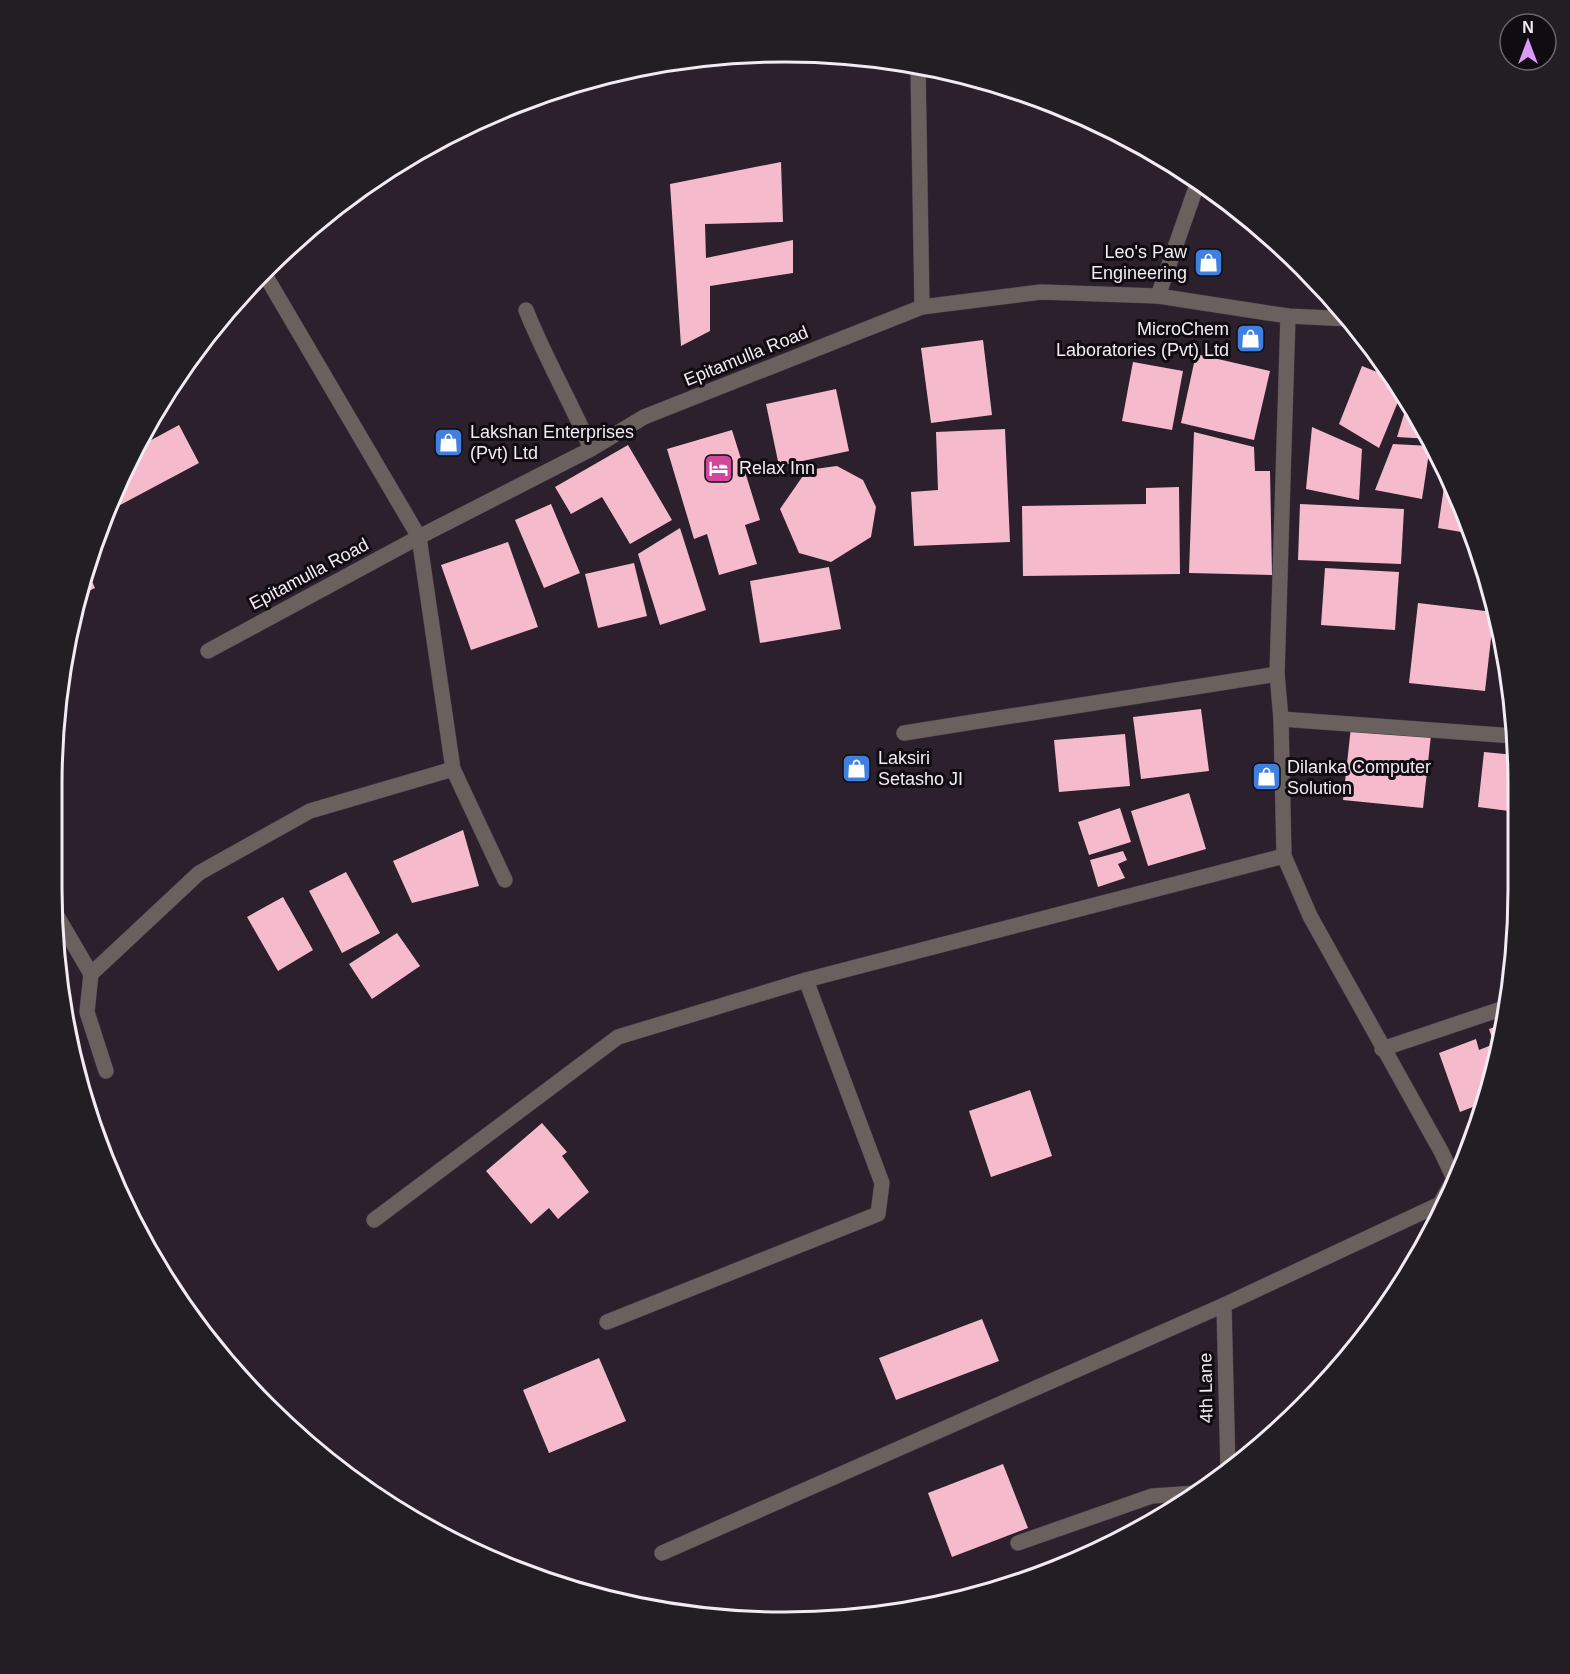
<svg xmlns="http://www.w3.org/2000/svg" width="1570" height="1674" font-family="Arial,sans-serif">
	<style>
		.building { fill: #f5bbcd }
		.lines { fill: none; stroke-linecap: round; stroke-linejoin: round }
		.minor-casing { stroke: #473c48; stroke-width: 16 }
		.minor { stroke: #6a615f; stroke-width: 15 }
		.labels { text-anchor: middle; stroke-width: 6; stroke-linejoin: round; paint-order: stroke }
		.poi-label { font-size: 18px; fill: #f2ebf3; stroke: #100c11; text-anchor: start }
		.street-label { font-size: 18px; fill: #f2ebf3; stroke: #100c11 }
		.rim { fill: none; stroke: #f2ebf3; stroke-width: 3 }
	</style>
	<rect width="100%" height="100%" fill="#2b202c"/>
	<!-- building -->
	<g class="building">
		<path d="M781,162l2,60 -78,2 1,34 87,-18v33l-83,13v45l-29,15 -11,-162z"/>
		<path d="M983,340l9,75 -61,8 -10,-75z"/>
		<path d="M1196,354l74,17 -16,69 -73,-17z"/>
		<path d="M1133,362l50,9 -11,59 -50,-9z"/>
		<path d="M1381,362l21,30 -23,56 -40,-24 23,-58 15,6z"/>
		<path d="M836,389l13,62 -70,15 -13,-62z"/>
		<path d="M1408,401l12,17 10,21 -33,-2z"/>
		<path d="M179,425l20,38 -92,49 20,-51 12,-21 3,5z"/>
		<path d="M1312,427l50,22 -3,51 -53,-11z"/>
		<path d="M1005,429l5,113 -96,4 -3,-54 27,-2 -2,-58z"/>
		<path d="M732,430l28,90 -15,5 12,39 -38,11 -12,-41 -13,5 -27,-90z"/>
		<path d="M1194,432l60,15 1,24h15l2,104 -83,-2z"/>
		<path d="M1393,444l37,2 -8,53 -47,-9z"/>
		<path d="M628,445l44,75 -42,24 -28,-47 -31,17 -16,-27z"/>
		<path d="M837,466l26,14 13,27 -5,30 -40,25 -32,-9 -19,-44 27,-39z"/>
		<path d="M1445,480l4,1 24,53 -35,-6z"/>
		<path d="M1179,487l1,87 -157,2 -1,-70 124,-2v-16z"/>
		<path d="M551,504l29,69 -36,15 -29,-68z"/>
		<path d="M1300,504l104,5 -3,55 -103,-4z"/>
		<path d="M680,528l26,82 -46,15 -22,-71z"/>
		<path d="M508,542l30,85 -67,23 -30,-85z"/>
		<path d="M634,563l13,53 -49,12 -13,-54z"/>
		<path d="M829,567l12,62 -81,14 -10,-62z"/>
		<path d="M1325,568l74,4 -4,58 -74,-5z"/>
		<path d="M86,569l9,19 -19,9v-2z"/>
		<path d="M1418,603l76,9 -9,79 -76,-8z"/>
		<path d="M1201,709l8,62 -68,8 -8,-62z"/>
		<path d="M1351,727l80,8 -8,73 -80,-8z"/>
		<path d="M1125,734l5,52 -71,6 -5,-52z"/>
		<path d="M1484,752l31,3 2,57 -39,-5z"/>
		<path d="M1189,793l17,56 -58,17 -17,-55z"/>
		<path d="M1120,808l11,34 -42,13 -11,-33z"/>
		<path d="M463,830l16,56 -67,17 -19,-42z"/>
		<path d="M1123,851l4,9 -9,4 7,14 -27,9 -8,-27z"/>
		<path d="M346,872l34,61 -38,20 -33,-62z"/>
		<path d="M283,897l30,53 -35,21 -31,-54z"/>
		<path d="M397,933l23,33 -48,33 -23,-35z"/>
		<path d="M1506,1023l-15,54 -3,1 2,4 -7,21 -23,9 -21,-59 37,-14 3,11 15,-6 -5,-15z"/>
		<path d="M1030,1090l22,66 -61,21 -22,-66z"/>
		<path d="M542,1123l25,29 -5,4 27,36 -31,27 -9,-11 -18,16 -45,-53z"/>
		<path d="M982,1319l17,42 -103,39 -17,-42z"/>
		<path d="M599,1358l27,63 -77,32 -26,-63z"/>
		<path d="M1003,1464l25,64 -76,29 -24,-64z"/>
	</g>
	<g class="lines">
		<defs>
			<g id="minor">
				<path d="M918,67l4,240"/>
				<path d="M264,273l155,264 34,232 52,111"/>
				<path d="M1158,296l40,-114"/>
				<path d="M526,310c19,48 45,92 65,139"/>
				<path d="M208,651l211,-114 172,-88 53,-32 278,-110 119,-15 117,4 130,20 62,3"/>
				<path d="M1281,719l233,17"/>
				<path d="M904,733l373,-59"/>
				<path d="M53,909l38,65"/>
				<path d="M1382,1049l125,-42"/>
				<path d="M106,1071l-19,-59 4,-38 108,-101 111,-62 143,-42"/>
				<path d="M374,1220l244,-183 188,-57 478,-124"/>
				<path d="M1224,1305l4,165"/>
				<path d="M607,1322l271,-108 4,-31 -76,-203"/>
				<path d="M1018,1543l134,-47 45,-3"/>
				<path d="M662,1553l562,-248 216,-101 14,-25 -12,-26 -132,-237 -26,-60 -3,-137 -4,-45 11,-358"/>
			</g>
		</defs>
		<!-- minor casing -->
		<use href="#minor" class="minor-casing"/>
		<!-- minor -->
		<use href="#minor" class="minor"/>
	</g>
	<!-- icons -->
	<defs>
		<symbol id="shop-square" viewBox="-11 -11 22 22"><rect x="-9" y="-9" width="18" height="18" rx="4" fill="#3f7fe0" stroke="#100c11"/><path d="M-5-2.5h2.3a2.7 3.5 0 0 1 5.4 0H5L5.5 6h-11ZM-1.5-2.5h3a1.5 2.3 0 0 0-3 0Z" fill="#fff"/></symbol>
		<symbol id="hotel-square" viewBox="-11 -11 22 22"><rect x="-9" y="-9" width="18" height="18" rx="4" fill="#d1479c" stroke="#100c11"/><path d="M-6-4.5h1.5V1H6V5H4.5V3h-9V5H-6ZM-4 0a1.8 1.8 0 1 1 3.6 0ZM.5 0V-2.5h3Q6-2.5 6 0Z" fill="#fff"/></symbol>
	</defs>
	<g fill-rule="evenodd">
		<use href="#shop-square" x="1192" y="246" width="33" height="33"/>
		<use href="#shop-square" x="1234" y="322" width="33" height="33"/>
		<use href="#shop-square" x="432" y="426" width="33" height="33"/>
		<use href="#hotel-square" x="702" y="452" width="33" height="33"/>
		<use href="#shop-square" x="840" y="752" width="33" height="33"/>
		<use href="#shop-square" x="1250" y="760" width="33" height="33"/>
	</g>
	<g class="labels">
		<!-- poi labels -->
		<g class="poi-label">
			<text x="1187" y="258" text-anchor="end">Leo's Paw<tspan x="1187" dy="21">Engineering</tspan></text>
			<text x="1229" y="335" text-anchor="end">MicroChem<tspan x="1229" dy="21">Laboratories (Pvt) Ltd</tspan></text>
			<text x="470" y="438">Lakshan Enterprises<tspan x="470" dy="21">(Pvt) Ltd</tspan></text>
			<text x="739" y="474">Relax Inn</text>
			<text x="878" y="764">Laksiri<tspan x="878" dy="21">Setasho JI</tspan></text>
			<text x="1287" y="773">Dilanka Computer<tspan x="1287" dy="21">Solution</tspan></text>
		</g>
		<!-- street labels -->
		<g class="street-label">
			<text transform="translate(746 356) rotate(-22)" y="6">Epitamulla Road</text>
			<text transform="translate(309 574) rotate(-28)" y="6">Epitamulla Road</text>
			<text transform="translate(1206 1388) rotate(-91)" y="6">4th Lane</text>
		</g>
	</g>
	<!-- crop -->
	<path d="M0 0H1570V1674H0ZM785 62H785A723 723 0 0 1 1508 785V889A723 723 0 0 1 785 1612H785A723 723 0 0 1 62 889V785A723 723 0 0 1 785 62Z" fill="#221e23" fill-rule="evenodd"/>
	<path class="rim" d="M785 62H785A723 723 0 0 1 1508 785V889A723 723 0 0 1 785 1612H785A723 723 0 0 1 62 889V785A723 723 0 0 1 785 62Z"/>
	<!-- north arrow -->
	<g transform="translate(1528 42)"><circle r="28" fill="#100c11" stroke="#6a656b" stroke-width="1.5"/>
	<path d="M0-4.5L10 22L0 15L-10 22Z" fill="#da9af6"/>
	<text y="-9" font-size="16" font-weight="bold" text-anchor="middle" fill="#f2ebf3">N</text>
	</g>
</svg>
